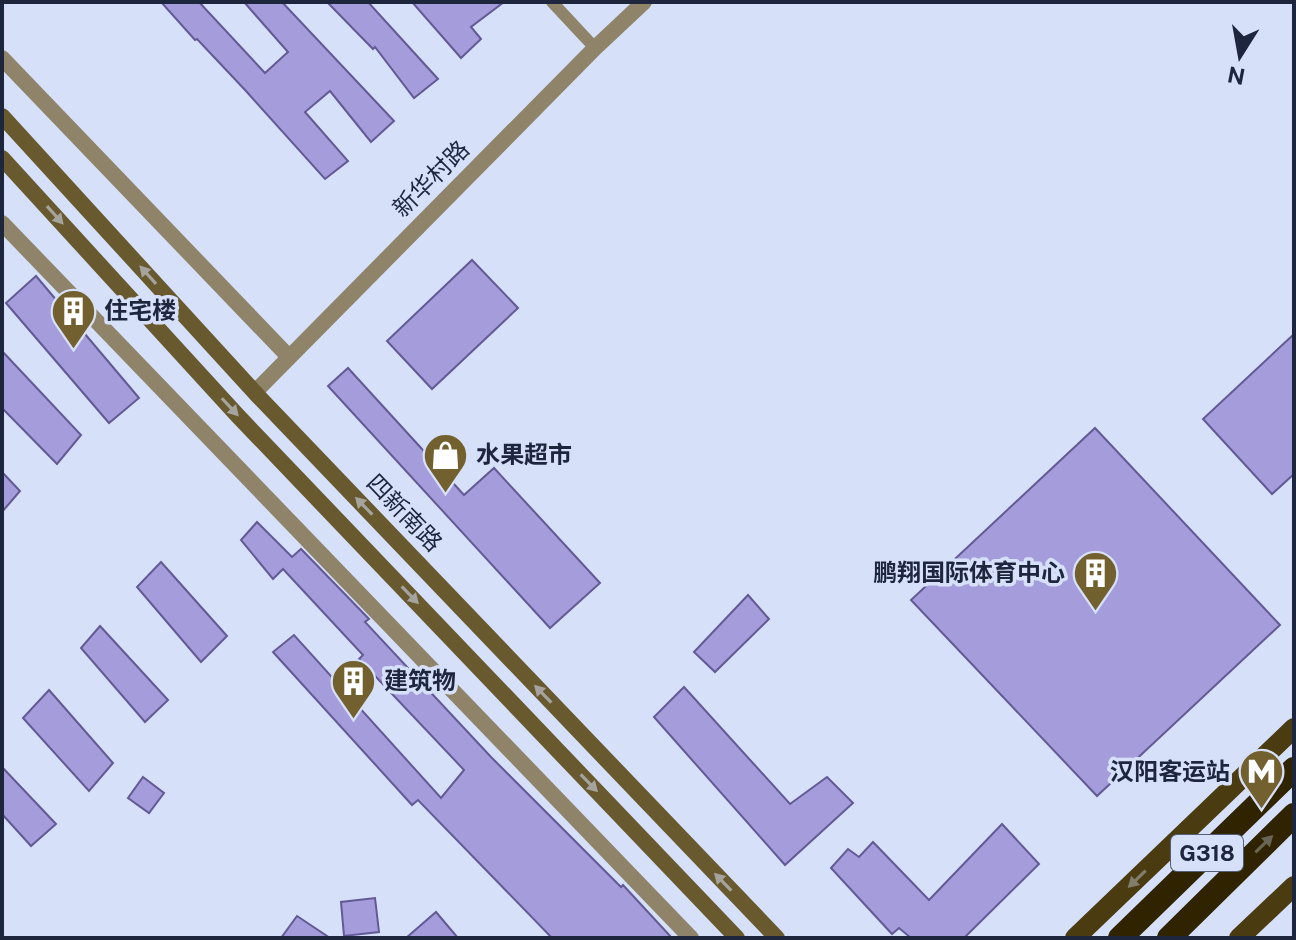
<svg xmlns="http://www.w3.org/2000/svg" width="1296" height="940" font-family="'Public Sans','Noto Sans SC',sans-serif">
	<style>
		.building { fill: #a49cdb; stroke: #635a95; stroke-width: 2 }
		.lines { fill: none; stroke-linecap: round; stroke-linejoin: round }
		.lane { stroke: #8f8469; stroke-width: 12 }
		.street { stroke: #8f8469; stroke-width: 16 }
		.secondary { stroke: #68592f; stroke-width: 16 }
		.primary { stroke: #4a3b10; stroke-width: 20 }
		.highway { stroke: #2f2300; stroke-width: 24 }
		.oneway { fill: #a4a39e }
		.oneway2 { fill: #696557 }
		.oneway3 { fill: #827d6d }
		.labels { text-anchor: middle; stroke-width: 7; stroke-linejoin: round; paint-order: stroke }
		.shield { fill: #d6e0f9; stroke: #555e76; stroke-width: 2 }
		.shield-label { font-size: 22px; font-weight: bold; fill: #1e263e }
		.street-label { font-size: 24px; fill: #1e263e; stroke: #d6e0f9 }
		.poi-label { font-size: 24px; font-weight: bold; fill: #1e263e; stroke: #d6e0f9; text-anchor: start }
	</style>
	<rect width="100%" height="100%" fill="#d6e0f9"/>
	<!-- building -->
	<g class="building">
		<path d="M161,2h38l66,71 23,-21 -44,-50h38l112,119 -23,21 -41,-51 -25,21 43,49 -23,18 -79,-88 -49,-52 -2,1z"/>
		<path d="M327,2h41l70,77 -24,19 -39,-51 -2,2z"/>
		<path d="M412,2h92l-33,25 10,12 -20,19z"/>
		<path d="M472,260l46,48 -86,81 -45,-48z"/>
		<path d="M36,276l103,122 -30,25 -103,-120z"/>
		<path d="M1294,334v140l-22,20 -69,-75z"/>
		<path d="M2,351l79,84 -24,29 -55,-56z"/>
		<path d="M348,368l116,127 30,-27 106,115 -50,45 -222,-242z"/>
		<path d="M1095,428l185,197 -183,171 -186,-196z"/>
		<path d="M2,472l18,19 -18,21z"/>
		<path d="M257,522l35,35 9,-8 68,70 -4,3 126,135 130,130 2,-2 49,53h-120l-134,-138 -6,5 -139,-153 21,-17 147,163 23,-28 -105,-111 4,-4 -80,-86 -10,10 -32,-39z"/>
		<path d="M161,562l66,74 -26,26 -64,-75z"/>
		<path d="M748,595l21,24 -54,53 -21,-20z"/>
		<path d="M100,626l68,74 -23,22 -64,-74z"/>
		<path d="M684,687l106,117 37,-27 26,26 -68,62 -131,-148z"/>
		<path d="M49,690l64,73 -24,28 -66,-73z"/>
		<path d="M2,767l54,57 -25,22 -29,-32z"/>
		<path d="M143,777l21,16 -15,20 -21,-15z"/>
		<path d="M1002,824l37,40 -75,74h-53l-12,-10 -7,6 -61,-66 17,-19 11,8 14,-15 56,58z"/>
		<path d="M375,898l4,34 -35,4 -3,-34z"/>
		<path d="M436,912l22,26h-52z"/>
		<path d="M297,916l33,22h-49z"/>
	</g>
	<g class="lines">
		<!-- lane -->
		<path class="lane" d="M552,2l43,46"/>
		<!-- street -->
		<g class="street">
			<path d="M2,58l287,299"/>
			<path d="M2,223l689,715"/>
			<path d="M255,392l340,-344 49,-46"/>
		</g>
		<!-- secondary -->
		<g class="secondary">
			<path d="M2,116l257,281 518,541"/>
			<path d="M2,158l236,258 499,522"/>
		</g>
		<!-- primary -->
		<g class="primary">
			<path d="M1075,938l219,-210"/>
			<path d="M1239,938l55,-52"/>
		</g>
		<!-- highway -->
		<g class="highway">
			<path d="M1120,938l174,-169"/>
			<path d="M1169,938l125,-123"/>
		</g>
	</g>
	<!-- one-way arrows -->
	<defs><path id="oneway-solid" d="M-6-.8H1V-3.2L6.5 0L1 3.2V.8H-6Z" transform="scale(2)"/></defs>
	<g class="oneway">
		<use href="#oneway-solid" transform="translate(55 215) rotate(48)"/>
		<use href="#oneway-solid" transform="translate(148 275) rotate(-132)"/>
		<use href="#oneway-solid" transform="translate(230 407) rotate(47)"/>
		<use href="#oneway-solid" transform="translate(364 506) rotate(-134)"/>
		<use href="#oneway-solid" transform="translate(410 595) rotate(46)"/>
		<use href="#oneway-solid" transform="translate(543 694) rotate(-134)"/>
		<use href="#oneway-solid" transform="translate(589 783) rotate(46)"/>
		<use href="#oneway-solid" transform="translate(723 882) rotate(-134)"/>
	</g>
	<use class="oneway2" href="#oneway-solid" transform="translate(1264 844) rotate(-44)"/>
	<use class="oneway3" href="#oneway-solid" transform="translate(1137 879) rotate(136)"/>
	<!-- icons -->
	<defs>
		<symbol id="building-pin" viewBox="-11 -11 22 30"><path d="M0 17L-7.5 6A9.5 9.5 0 1 1 7.5 6Z" fill="#72602e" stroke="#d6e0f9"/><path d="M-4-6H4V6H1V3H-1V6H-4ZM-2.5-4.3h1.7v1.8h-1.7ZM.8-4.3h1.7v1.8H.8ZM-2.5-1h1.7V.8h-1.7ZM.8-1h1.7V.8H.8Z" fill="#fff"/></symbol>
		<symbol id="shop-pin" viewBox="-11 -11 22 30"><path d="M0 17L-7.5 6A9.5 9.5 0 1 1 7.5 6Z" fill="#72602e" stroke="#d6e0f9"/><path d="M-5-2.5h2.3a2.7 3.5 0 0 1 5.4 0H5L5.5 6h-11ZM-1.5-2.5h3a1.5 2.3 0 0 0-3 0Z" fill="#fff"/></symbol>
		<symbol id="metro-pin" viewBox="-11 -11 22 30"><path d="M0 17L-7.5 6A9.5 9.5 0 1 1 7.5 6Z" fill="#72602e" stroke="#d6e0f9"/><path d="M-5.5 5V-5H-3L0 0L3-5H5.5V5H3V-.5L0 4L-3-.5V5Z" fill="#fff"/></symbol>
	</defs>
	<g fill-rule="evenodd">
		<use href="#building-pin" x="48" y="286" width="51" height="69"/>
		<use href="#shop-pin" x="420" y="430" width="51" height="69"/>
		<use href="#building-pin" x="1070" y="548" width="51" height="69"/>
		<use href="#building-pin" x="328" y="656" width="51" height="69"/>
		<use href="#metro-pin" x="1236" y="746" width="51" height="69"/>
	</g>
	<g class="labels">
		<!-- shield labels -->
		<rect class="shield" x="1171" y="835" width="72" height="36" rx="6"/>
		<g class="shield-label">
			<text x="1207" y="861">G318</text>
		</g>
		<!-- street labels -->
		<g class="street-label">
			<text transform="translate(431 179) rotate(-45)" y="8">新华村路</text>
			<text transform="translate(404 513) rotate(46)" y="8">四新南路</text>
		</g>
		<!-- poi labels -->
		<g class="poi-label">
			<text x="104" y="319">住宅楼</text>
			<text x="476" y="463">水果超市</text>
			<text x="1065" y="581" text-anchor="end">鹏翔国际体育中心</text>
			<text x="384" y="689">建筑物</text>
			<text x="1230" y="780" text-anchor="end">汉阳客运站</text>
		</g>
	</g>
	<!-- border -->
	<rect width="1296" height="940" fill="none" stroke="#1e263e" stroke-width="8"/>
	<!-- north arrow -->
	<g transform="translate(1240 56) rotate(191)" stroke="#d6e0f9" stroke-width="6" paint-order="stroke">
	<path d="M0-6L14 30L0 20L-14 30Z" fill="#1e263e"/>
	<text y="-12" font-size="22" font-weight="bold" text-anchor="middle" fill="#1e263e">N</text>
	</g>
</svg>
